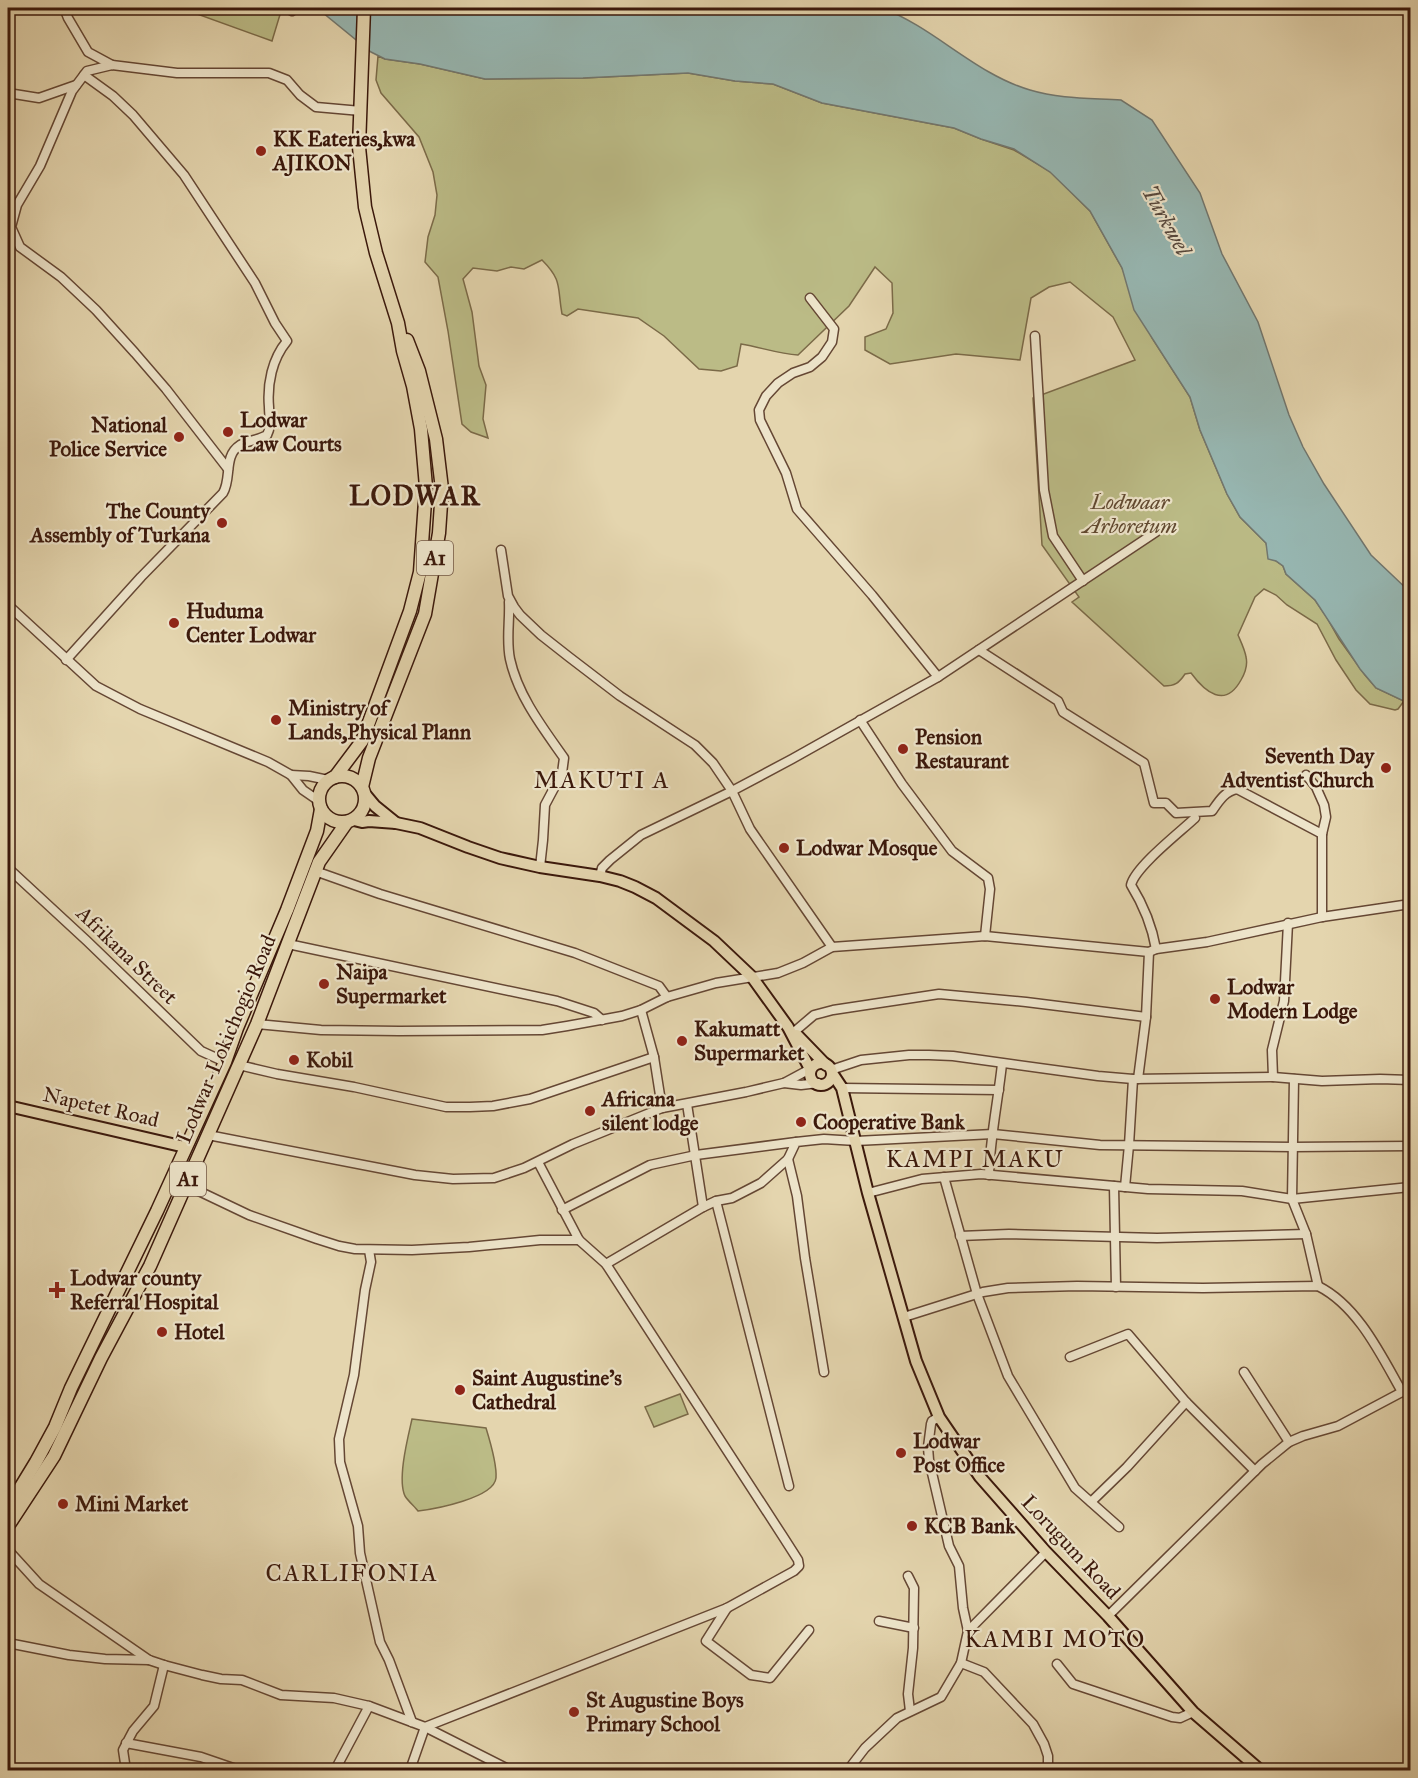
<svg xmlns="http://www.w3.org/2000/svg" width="1418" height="1778" font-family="'IM FELL Great Primer',serif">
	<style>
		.green { fill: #bbbb86; stroke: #7b6a48; stroke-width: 1.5 }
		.water { fill: #97b7b2; stroke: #72776f; stroke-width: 1.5 }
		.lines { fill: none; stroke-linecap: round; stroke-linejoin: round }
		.minor-casing { stroke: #654734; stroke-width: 11 }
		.major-casing { stroke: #3b180b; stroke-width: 14 }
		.highway-casing { stroke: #3b180b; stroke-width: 15 }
		.minor { stroke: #ede4ca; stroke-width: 8 }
		.major { stroke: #e4d5ae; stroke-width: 10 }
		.highway { stroke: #e4d5ae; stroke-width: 12 }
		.poi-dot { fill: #8f2418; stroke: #ede4ca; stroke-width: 2 }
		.labels { text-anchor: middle; stroke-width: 4.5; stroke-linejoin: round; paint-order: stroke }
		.shield { fill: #ede4ca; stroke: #705544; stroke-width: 1.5 }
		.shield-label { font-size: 20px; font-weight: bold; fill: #3b180b }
		.poi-label { font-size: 21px; font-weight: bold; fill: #3b180b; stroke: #ede4ca; text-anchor: start }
		.park-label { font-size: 21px; font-style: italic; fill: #614930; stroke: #ede4ca }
		.street-label { font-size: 21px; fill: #3b180b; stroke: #ede4ca }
		.water-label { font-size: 22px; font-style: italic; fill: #57483d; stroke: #ede4ca }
		.quarter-label { font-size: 24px; letter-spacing: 1.5px; fill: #3b180b; stroke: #ede4ca }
		.district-label { font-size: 27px; font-weight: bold; letter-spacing: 1.5px; fill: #3b180b; stroke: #ede4ca }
	</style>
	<rect width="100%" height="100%" fill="#e4d5ae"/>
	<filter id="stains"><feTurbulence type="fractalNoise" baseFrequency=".00333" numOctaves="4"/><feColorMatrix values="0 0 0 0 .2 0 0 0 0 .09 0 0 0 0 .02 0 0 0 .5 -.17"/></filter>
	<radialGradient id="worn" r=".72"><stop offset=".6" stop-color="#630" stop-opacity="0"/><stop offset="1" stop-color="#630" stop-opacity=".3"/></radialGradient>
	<!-- green -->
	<g class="green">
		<path d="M175,8h107l-10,33 -83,-30 -9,2 -6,-1z"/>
		<path d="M378,56l7,3 35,5 65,15 98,-1 105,-5 47,8 38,3 49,19 132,25 27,11 33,11 37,22 39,39 32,57 30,70 38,59 10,33 27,64 13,23 26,26 2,7 8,11 7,5 3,8 29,26 11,16 13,23 26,36 11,13 28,13 -6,8 -3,1 -25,-6 -14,-14 -20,-30 -19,-36 -30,-19 -11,-10 -12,-6 -9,8 -17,38c3,7 7,15 8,22 2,8 -1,16 -5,23 -16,29 -36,12 -50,-7l-6,1c-6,9 -10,12 -21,12l-92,-84 7,-5 -37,-52 -9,-147 102,-38 -22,-43 -43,-35 -21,5 -18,11 -11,62 -64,-6 -66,10 -25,-14v-13l21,-8 7,-16 -1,-30 -17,-16 -26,39 -51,49c-19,-1 -38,-8 -57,-11l-4,22 -16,5 -22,-2 -35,-33 -26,-18 -60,-9 -11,7 -5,-2c-5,-27 1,-33 -20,-54l-18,9 -13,-2 -14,4 -24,-3 -10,11 9,33 7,54 7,19 -3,34 5,19 -17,-6 -9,-8 -14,-93 -10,-54 -13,-15 3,-25 7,-22 2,-20 -4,-23 -14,-35 -38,-44 -5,-13z"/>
		<path d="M680,1394l8,20 -34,13 -9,-20z"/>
		<path d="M412,1419l74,9c4,13 11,37 10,50 -2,20 -61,31 -78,33 -3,-4 -10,-10 -13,-15 -8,-17 3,-59 7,-77z"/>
	</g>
	<!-- water -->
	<path class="water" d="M317,8h565c53,20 93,66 148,82 30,9 61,8 91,10l31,20 48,73 22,61 36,68 31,93 14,32 21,37 47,71 39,37v116l-6,-7 -28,-13 -16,-19 -45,-69 -29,-26 -3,-8 -7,-5 -8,-2 -2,-16 -26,-26 -13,-23 -27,-64 -10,-33 -56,-87 -12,-42 -32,-57 -40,-39 -36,-23 -33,-10 -27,-11 -132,-25 -49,-19 -38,-3 -47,-8 -105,5 -98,1 -65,-15 -35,-5 -14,-7z"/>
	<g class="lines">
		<defs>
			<g id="minor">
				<path d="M64,8l4,10 20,34 24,13"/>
				<path d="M292,11l1,-3"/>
				<path d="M8,93l31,5 37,-13"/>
				<path d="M810,298l24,31 -2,13 -10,15 -12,10 -17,6 -15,10 -12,13 -7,14 1,10 26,53 11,36 75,86 66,82"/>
				<path d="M1035,336l9,154 9,46 30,45"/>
				<path d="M228,469l-62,-80 -31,-36 -39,-43 -35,-33 -41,-30 -9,-20 6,-22 23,-39 32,-75 15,-20 25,-6 65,8h92l18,7 13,15 16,12 45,4"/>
				<path d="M501,550l7,46 6,11 6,8 21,20 28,22 51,39 75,49 18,18 19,28 18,38 82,118"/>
				<path d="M509,602c1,19 -3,38 1,57 8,37 33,69 54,99l-2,15 -17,32 -2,35 -3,27"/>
				<path d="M8,605l88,81 44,23 128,53 23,13 12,15 16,11"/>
				<path d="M979,650l79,51 5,11 81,51 10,40h12l10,10 36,-2c7,-10 13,-20 25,-22l85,45"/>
				<path d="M66,660l75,-83 82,-84c9,-15 0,-37 17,-48 9,-5 19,-5 27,-10 5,-10 2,-17 2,-28 -2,-23 3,-48 18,-66l-12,-18 -20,-40 -71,-108 -51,-60 -20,-19 -29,-21"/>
				<path d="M860,720l42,64 50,67 36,27 2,11 -5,47"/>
				<path d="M291,775l18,1 19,4"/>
				<path d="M1306,775l10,12 8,18 2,12 -4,17v83"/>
				<path d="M8,868l79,73 114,110 24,11"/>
				<path d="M315,871l65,23 195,59 84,33 8,11"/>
				<path d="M600,876l2,-8 8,-8 31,-25 91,-44 60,-32 146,-82 218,-145"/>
				<path d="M288,944l269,57 37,12 8,7"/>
				<path d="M1156,949c-4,-23 -12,-43 -25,-64 4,-18 49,-53 64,-67"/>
				<path d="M641,1010l13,47 8,51"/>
				<path d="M257,1024l64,6 78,1 143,-1 25,-4 55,-10 19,-6 26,-13 49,-14 62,-10 25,-10 29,-16 153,-11 164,16 7,-3 51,-7 115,-25 88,-13"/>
				<path d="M794,1032l20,-17 19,-5 106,-16 87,8 120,15"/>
				<path d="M239,1065l38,9 77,13 92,20h24l23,-1 37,-7 124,-42"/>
				<path d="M831,1070l30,-10 48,-5h20l24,1 145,20 35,3 140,-2 49,4 58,-2 30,1"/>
				<path d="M1273,1077l-1,-27 12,-49 4,-78"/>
				<path d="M1138,1079l8,-62 3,-65"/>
				<path d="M1294,1079l-2,120 14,35 12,52"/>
				<path d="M784,1083l17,2 17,-2"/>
				<path d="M842,1088l157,2"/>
				<path d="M687,1104l16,103"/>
				<path d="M208,1135l207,40 38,4 41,-1 30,-10 49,-24 89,-36 84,-16 38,-9 26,-14"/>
				<path d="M788,1159l9,37 8,62 19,114"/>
				<path d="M989,1175c1,-37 9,-74 13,-111"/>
				<path d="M944,1177l33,117 31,82 67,112 44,39"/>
				<path d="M186,1185l63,30 68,24 22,7 16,3 57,1 57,-3 71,-7h39"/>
				<path d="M1114,1186l2,101"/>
				<path d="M1125,1187l4,-42 4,-66"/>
				<path d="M868,1193l54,-14 59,-5 167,15 94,2 50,8 118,-12"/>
				<path d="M716,1201l73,285"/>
				<path d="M562,1210l88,-45 46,-10 100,-13"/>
				<path d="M960,1236l49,-2 148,4 149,-4"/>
				<path d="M369,1250l2,12 -6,28 -11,85 -15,64 1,23 18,64 2,27 20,89 9,18 23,62"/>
				<path d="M606,1264l97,-57 13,-6 16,-3 29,-15 27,-24 8,-17 28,-3 32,2 137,-7 107,11 193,2 117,-1"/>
				<path d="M904,1317l79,-25 25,-4 69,-2 126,2 115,-2c40,20 63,69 84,106"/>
				<path d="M1070,1357l58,-23 58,68 69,69"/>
				<path d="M1244,1372l45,70"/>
				<path d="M1091,1502l36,-35 59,-65"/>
				<path d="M8,1550l31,34 110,76 15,5 38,10 19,4 21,1 39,15 53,3 35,8 56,21 85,43"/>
				<path d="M908,1576l6,12 -1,60 -5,46 2,17"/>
				<path d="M727,1608l-21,33 45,34 19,3 39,-48"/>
				<path d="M1108,1616l154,-152 27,-22 14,-6 35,-10 64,-34 8,-3"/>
				<path d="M879,1621l35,7"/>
				<path d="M968,1631l78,-79"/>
				<path d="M8,1643l61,12 36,4 44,1"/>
				<path d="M961,1663l23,9 49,52 11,20 4,12v14"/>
				<path d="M1057,1664l16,20 99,33 8,1 13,-6"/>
				<path d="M126,1743l75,14 38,13"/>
				<path d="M126,1770l-3,-20 10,-19 21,-25 10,-41"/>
				<path d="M335,1770l34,-64"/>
				<path d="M410,1770l15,-43 302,-119 67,-37 5,-5 -1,-6 -16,-25 -176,-271 -27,-24 -41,-78"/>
				<path d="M848,1770l17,-22 32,-30 44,-21 20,-34 7,-32 -5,-23 -4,-42 -10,-20 -20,-86 -1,-13 3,-23 1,-3 7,-4"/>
			</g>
			<g id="major">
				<path d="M365,794l10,12 21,17"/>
				<path d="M354,820l8,2 7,-1 27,2 24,5 48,19 32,11 40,9 60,9 20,5 15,6 21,11 58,43 38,36 36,50 22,42"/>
				<path d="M797,1035l29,30"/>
				<circle cx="821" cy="1074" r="11"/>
				<path d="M832,1073l10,15 26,105 48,168 23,56 41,60 66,75 62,64 85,96 67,58"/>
				<path d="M8,1106l177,41"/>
			</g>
			<g id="highway">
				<circle cx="342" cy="799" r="23"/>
				<path d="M335,777l27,-36 48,-130 10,-39 6,-85 -5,-58 -8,-43 -10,-35 -5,-28 -22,-70 -11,-46 -6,-60 5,-139"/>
				<path d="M362,787l7,-29 56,-144 14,-81 3,-44 -6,-50 -17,-68 -12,-31"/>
				<path d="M8,1508l28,-46 19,-35 16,-39 86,-177 68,-149 12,-34 50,-118 30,-79 4,-22"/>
				<path d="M8,1526l46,-70 47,-98 49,-92 107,-242 62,-162 28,-40"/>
			</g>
		</defs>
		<!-- minor casing -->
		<use href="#minor" class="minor-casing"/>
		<!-- major casing -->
		<use href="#major" class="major-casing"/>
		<!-- highway casing -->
		<use href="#highway" class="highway-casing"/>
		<!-- minor -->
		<use href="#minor" class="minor"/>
		<!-- major -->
		<use href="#major" class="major"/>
		<!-- highway -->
		<use href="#highway" class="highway"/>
	</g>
	<!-- markers -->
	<g class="poi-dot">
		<circle cx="261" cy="151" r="6"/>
		<circle cx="228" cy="432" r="6"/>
		<circle cx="179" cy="437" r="6"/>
		<circle cx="222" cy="523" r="6"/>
		<circle cx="174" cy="623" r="6"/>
		<circle cx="276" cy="720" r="6"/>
		<circle cx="903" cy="749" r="6"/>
		<circle cx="1386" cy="768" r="6"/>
		<circle cx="784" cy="848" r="6"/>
		<circle cx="324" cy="984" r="6"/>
		<circle cx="1215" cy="999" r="6"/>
		<circle cx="682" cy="1041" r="6"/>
		<circle cx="294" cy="1060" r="6"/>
		<circle cx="590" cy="1111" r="6"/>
		<circle cx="801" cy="1122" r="6"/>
		<path d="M54 1281h6v6h6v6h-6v6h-6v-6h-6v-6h6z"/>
		<circle cx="162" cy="1332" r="6"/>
		<circle cx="460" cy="1390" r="6"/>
		<circle cx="901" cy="1453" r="6"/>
		<circle cx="63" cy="1504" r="6"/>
		<circle cx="912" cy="1526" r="6"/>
		<circle cx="574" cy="1712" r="6"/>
	</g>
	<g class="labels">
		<!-- shield labels -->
		<g class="shield">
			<rect x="417" y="541" width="36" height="34" rx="4.5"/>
			<rect x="170" y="1162" width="36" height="34" rx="4.5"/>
		</g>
		<g class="shield-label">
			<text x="435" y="565">A1</text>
			<text x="188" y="1186">A1</text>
		</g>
		<!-- poi labels -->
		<g class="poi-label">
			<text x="273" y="146">KK Eateries,kwa<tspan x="273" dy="24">AJIKON</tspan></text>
			<text x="240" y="427">Lodwar<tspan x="240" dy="24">Law Courts</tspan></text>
			<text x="167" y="432" text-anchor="end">National<tspan x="167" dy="24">Police Service</tspan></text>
			<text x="210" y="518" text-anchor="end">The County<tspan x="210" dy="24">Assembly of Turkana</tspan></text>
			<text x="186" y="618">Huduma<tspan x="186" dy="24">Center Lodwar</tspan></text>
			<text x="288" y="715">Ministry of<tspan x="288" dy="24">Lands,Physical Plann</tspan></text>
			<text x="915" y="744">Pension<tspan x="915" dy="24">Restaurant</tspan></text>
			<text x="1374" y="763" text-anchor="end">Seventh Day<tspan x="1374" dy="24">Adventist Church</tspan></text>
			<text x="796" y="855">Lodwar Mosque</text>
			<text x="336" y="979">Naipa<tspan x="336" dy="24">Supermarket</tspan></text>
			<text x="1227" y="994">Lodwar<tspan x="1227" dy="24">Modern Lodge</tspan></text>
			<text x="694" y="1036">Kakumatt<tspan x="694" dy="24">Supermarket</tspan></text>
			<text x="306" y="1067">Kobil</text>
			<text x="602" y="1106">Africana<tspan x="602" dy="24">silent lodge</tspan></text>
			<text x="813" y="1129">Cooperative Bank</text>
			<text x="70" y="1285">Lodwar county<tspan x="70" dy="24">Referral Hospital</tspan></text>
			<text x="174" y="1339">Hotel</text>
			<text x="472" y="1385">Saint Augustine's<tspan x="472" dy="24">Cathedral</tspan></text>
			<text x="913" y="1448">Lodwar<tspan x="913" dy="24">Post Office</tspan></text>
			<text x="75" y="1511">Mini Market</text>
			<text x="924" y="1533">KCB Bank</text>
			<text x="586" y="1707">St Augustine Boys<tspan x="586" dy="24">Primary School</tspan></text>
		</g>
		<!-- park labels -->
		<g class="park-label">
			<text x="1130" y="509">Lodwaar<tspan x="1130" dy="24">Arboretum</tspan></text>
		</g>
		<!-- street labels -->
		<g class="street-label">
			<text transform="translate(127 955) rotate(44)" y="7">Afrikana Street</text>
			<text transform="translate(226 1039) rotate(-67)" y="7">Lodwar-Lokichogio Road</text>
			<text transform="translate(101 1107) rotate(13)" y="7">Napetet Road</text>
			<text transform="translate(1071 1547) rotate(47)" y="7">Lorugum Road</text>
		</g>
		<!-- water labels -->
		<g class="water-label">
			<text transform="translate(1167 220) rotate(61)" y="8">Turkwel</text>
		</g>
		<!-- quarter labels -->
		<g class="quarter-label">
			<text x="602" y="788">MAKUTI A</text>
			<text x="975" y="1167">KAMPI MAKU</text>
			<text x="352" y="1581">CARLIFONIA</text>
			<text x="1055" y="1647">KAMBI MOTO</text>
		</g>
		<!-- district labels -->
		<g class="district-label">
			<text x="415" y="505">LODWAR</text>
		</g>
	</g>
	<!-- margin -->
	<rect width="1418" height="1778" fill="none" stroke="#e4d5ae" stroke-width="30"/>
	<rect x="9" y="9" width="1400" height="1760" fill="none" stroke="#3b180b" stroke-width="3"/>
	<rect x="15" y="15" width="1388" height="1748" fill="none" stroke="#3b180b" stroke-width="1.5"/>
	<rect width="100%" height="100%" filter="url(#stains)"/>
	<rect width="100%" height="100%" fill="url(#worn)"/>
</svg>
